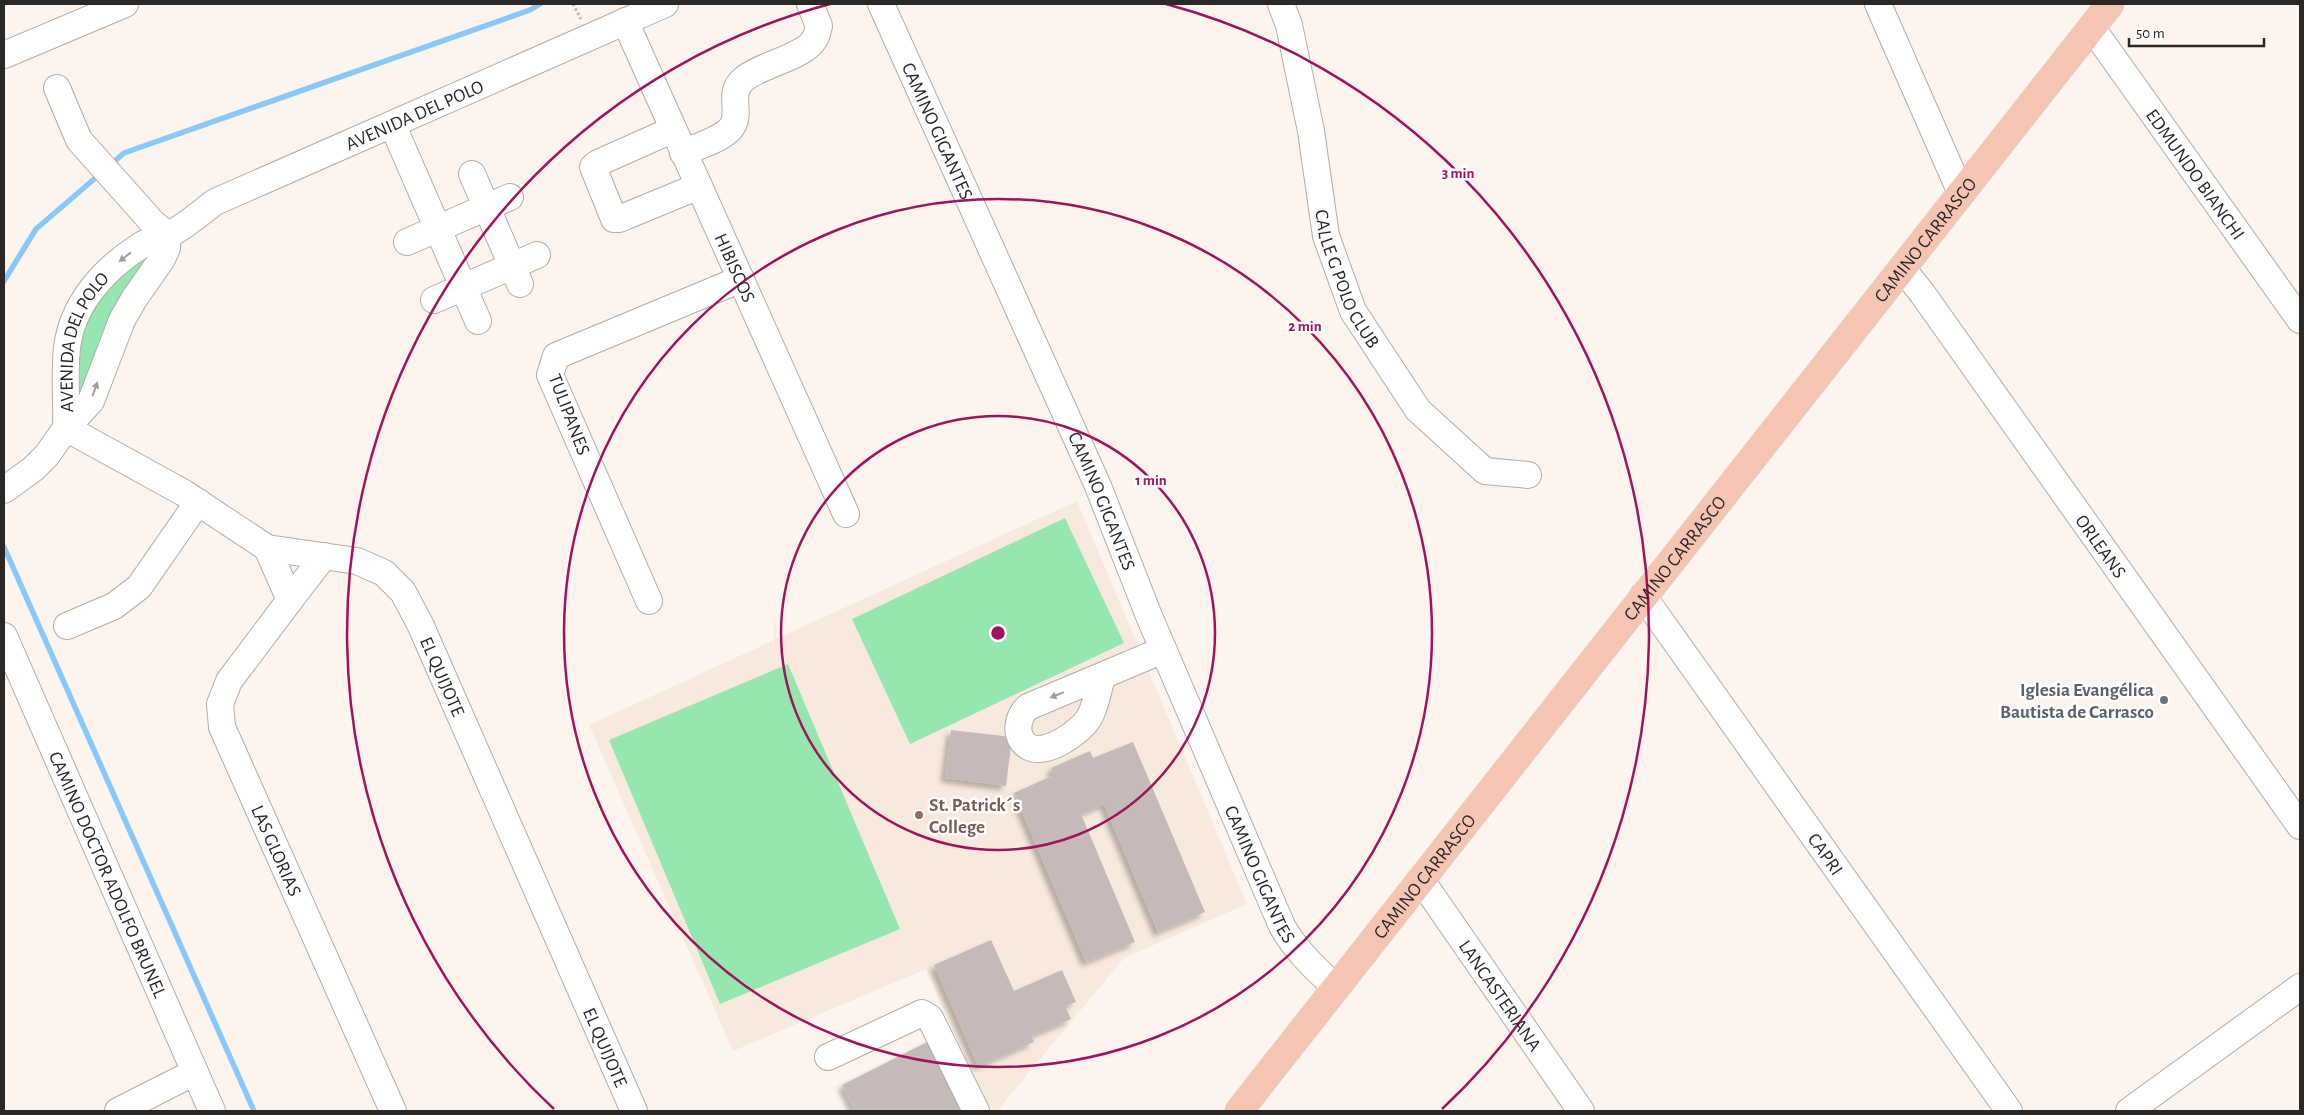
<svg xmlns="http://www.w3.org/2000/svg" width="2304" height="1115" font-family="'Alegreya Sans',sans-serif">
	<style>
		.built { fill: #f8e9dd }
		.green { fill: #96e6af }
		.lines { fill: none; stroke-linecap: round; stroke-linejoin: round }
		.stream { stroke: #89c9fa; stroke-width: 5.5 }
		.building { fill: #c5bab8; filter: url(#shadow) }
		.minor-casing { stroke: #b4aca6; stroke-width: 28 }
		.major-casing { stroke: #d5d4d3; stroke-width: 29 }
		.path { stroke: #bdb6b1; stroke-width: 3; stroke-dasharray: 2.5 2.5; stroke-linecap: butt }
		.minor { stroke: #fff; stroke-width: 26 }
		.major { stroke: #f6c5b2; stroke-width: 28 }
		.oneway { fill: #a09e9d }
		.ring { fill: none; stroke: #a0135d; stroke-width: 2.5 }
		.worship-dot { fill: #6b7280; stroke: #fff; stroke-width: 2 }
		.education-dot { fill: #8d6e63; stroke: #fff; stroke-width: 2 }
		.labels { text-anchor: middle; stroke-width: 5; stroke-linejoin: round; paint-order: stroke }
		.street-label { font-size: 19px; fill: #2b2725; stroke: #fff }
		.worship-label { font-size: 19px; font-weight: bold; fill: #5b616d; stroke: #fff; text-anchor: end }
		.education-label { font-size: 19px; font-weight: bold; fill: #785e54; stroke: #fff; text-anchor: start }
		.centre { fill: #a0135d; stroke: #fff; stroke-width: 2.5 }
		.ring-label { font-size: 15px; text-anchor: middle; font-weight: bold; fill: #a0135d; stroke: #fff; stroke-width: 5; stroke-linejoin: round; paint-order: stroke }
	</style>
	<defs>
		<filter id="shadow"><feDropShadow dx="-4.5" dy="4.5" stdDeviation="2.5" flood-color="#0004"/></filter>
	</defs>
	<rect width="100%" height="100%" fill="#fdf4ee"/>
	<!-- built -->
	<path class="built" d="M1077,501l170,403 -123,54 -127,153h-8l-63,-142 -193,82 -144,-326z"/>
	<!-- green -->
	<g class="green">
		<path d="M154,247l-76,152v-65l21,-40z"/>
		<path d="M1065,518l59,125 -214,101 -58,-125z"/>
		<path d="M788,664l112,265 -180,75 -111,-264z"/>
	</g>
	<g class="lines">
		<!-- stream -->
		<g class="stream">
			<path d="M111,164l13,-11 406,-143 10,-6"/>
			<path d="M4,281l32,-52 64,-55"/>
			<path d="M4,547l250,564"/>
		</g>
	</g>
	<!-- building -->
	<g class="building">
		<path d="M951,730l61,7 -6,49 -61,-8z"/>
		<path d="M1133,742l72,170 -47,20 -54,-128 -23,10 54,128 -49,20 -72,-169 40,-18 -3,-7 39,-17 3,7z"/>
		<path d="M991,940l23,51 48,-21 14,32 -11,4 6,13 -40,17 3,6 -56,24 -44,-101z"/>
		<path d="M933,1039l37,72h-115l-13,-26z"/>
	</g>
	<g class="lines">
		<defs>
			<g id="minor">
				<path id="s1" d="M881,4l217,482 51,130 133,310c14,25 33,42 53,61"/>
				<path id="s2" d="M1281,4l8,21 22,106 15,105 27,75 65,99 67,61 43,4"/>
				<path d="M1878,4l83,189"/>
				<path id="s3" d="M625,21l221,493"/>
				<path id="s4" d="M2092,28l208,292"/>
				<path d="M4,55l121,-51"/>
				<path d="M57,88l22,52 74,83 15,12"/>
				<path d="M393,126l85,195"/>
				<path d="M672,130l-74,33 -5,4 19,47 2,5h5l80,-33"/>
				<path d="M683,153c14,-7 38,-13 48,-25 12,-15 -5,-35 13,-49 16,-14 60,-22 70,-39 3,-4 4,-10 5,-14l-9,-22"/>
				<path d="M472,174l48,110"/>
				<path d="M407,242l103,-45"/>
				<path id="s5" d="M1902,268l20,25 378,533"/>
				<path d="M434,300l103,-45"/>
				<path id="s6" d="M66,428l118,65 83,55 90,13 27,12 19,19 17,32 214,487"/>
				<path id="s7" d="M66,428c1,-26 -2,-54 1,-80 5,-44 37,-79 73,-102 9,-6 19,-7 28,-11 17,-8 32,-22 47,-33l450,-198"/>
				<path d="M4,490l29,-21 14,-14 19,-27 25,-27 31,-81 12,-21 28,-40 5,-11 1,-13"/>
				<path id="s8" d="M267,548l23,52 -61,81 -9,23 2,23 171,384"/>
				<path id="s9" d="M1643,596l366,515"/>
				<path d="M290,600l34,-44"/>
				<path d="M649,601l-99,-226 6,-19 185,-77"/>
				<path d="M67,626l47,-20 25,-19 59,-85"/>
				<path id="s10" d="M4,636l208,475"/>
				<path d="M1102,677c-4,13 -6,29 -13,41 -9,14 -42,38 -60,29 -16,-9 -12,-31 -1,-40l135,-57"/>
				<path id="s11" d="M1421,880l160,231"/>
				<path d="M828,1057l94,-44 8,5 46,93"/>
				<path d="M118,1111l77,-39"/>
				<path d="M2129,1111l171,-124"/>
			</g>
			<g id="major">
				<path id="s12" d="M1239,1111l871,-1107"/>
			</g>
		</defs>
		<!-- minor casing -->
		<use href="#minor" class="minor-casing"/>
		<!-- major casing -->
		<use href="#major" class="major-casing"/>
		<!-- path -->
		<path class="path" d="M573,4l8,15"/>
		<!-- minor -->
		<use href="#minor" class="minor"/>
		<!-- major -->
		<use href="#major" class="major"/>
	</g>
	<!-- one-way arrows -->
	<defs><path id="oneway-solid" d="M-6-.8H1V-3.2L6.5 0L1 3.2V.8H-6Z" transform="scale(1.25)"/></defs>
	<g class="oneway">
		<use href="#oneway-solid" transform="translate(125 257) rotate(142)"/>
		<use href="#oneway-solid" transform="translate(95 389) rotate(-70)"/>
		<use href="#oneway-solid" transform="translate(1057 695) rotate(158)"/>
	</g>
	<!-- distance rings -->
	<g class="ring">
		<circle cx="998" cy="633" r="217"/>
		<circle cx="998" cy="633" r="434"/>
		<path d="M554 1109A651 651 0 0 1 830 4M1166 4A651 651 0 0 1 1442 1109"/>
	</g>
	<!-- markers -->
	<circle class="worship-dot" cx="2164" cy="700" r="5"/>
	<circle class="education-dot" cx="919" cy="815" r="5"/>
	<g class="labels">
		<!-- street labels -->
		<g class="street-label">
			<text dy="7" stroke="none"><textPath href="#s7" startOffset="515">AVENIDA DEL POLO</textPath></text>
			<text dy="7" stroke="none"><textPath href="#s1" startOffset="139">CAMINO GIGANTES</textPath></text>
			<text dy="7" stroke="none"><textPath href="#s4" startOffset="179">EDMUNDO BIANCHI</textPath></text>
			<text dy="7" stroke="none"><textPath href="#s12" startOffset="1109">CAMINO CARRASCO</textPath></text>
			<text dy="7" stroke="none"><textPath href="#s3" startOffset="270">HIBISCOS</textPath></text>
			<text dy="7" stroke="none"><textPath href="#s2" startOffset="284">CALLE G POLO CLUB</textPath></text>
			<text dy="7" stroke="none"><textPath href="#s7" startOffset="90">AVENIDA DEL POLO</textPath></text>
			<text transform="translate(570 414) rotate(69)" y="7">TULIPANES</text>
			<text dy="7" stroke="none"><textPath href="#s1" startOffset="544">CAMINO GIGANTES</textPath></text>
			<text dy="7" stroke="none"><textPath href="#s5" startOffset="342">ORLEANS</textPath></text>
			<text dy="7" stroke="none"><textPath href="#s12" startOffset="704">CAMINO CARRASCO</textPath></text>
			<text dy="7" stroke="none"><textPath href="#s6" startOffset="475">EL QUIJOTE</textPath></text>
			<text dy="7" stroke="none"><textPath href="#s8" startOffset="341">LAS GLORIAS</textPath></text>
			<text dy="7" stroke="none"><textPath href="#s9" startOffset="316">CAPRI</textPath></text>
			<text dy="7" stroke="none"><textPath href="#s1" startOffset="949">CAMINO GIGANTES</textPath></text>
			<text dy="7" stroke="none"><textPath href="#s10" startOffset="260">CAMINO DOCTOR ADOLFO BRUNEL</textPath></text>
			<text dy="7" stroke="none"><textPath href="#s12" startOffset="299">CAMINO CARRASCO</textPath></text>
			<text dy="7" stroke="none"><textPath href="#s11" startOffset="140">LANCASTERIANA</textPath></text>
			<text dy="7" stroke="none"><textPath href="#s6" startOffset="880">EL QUIJOTE</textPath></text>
		</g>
		<!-- worship labels -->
		<g class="worship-label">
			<text x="2154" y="696">Iglesia Evangélica<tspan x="2154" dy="22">Bautista de Carrasco</tspan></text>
		</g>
		<!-- education labels -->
		<g class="education-label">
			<text x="929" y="811">St. Patrick´s<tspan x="929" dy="22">College</tspan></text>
		</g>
	</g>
	<circle cx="998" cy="633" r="8" class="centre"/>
	<g class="ring-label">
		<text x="1458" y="178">3 min</text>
		<text x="1305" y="331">2 min</text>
		<text x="1151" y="485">1 min</text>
	</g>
	<!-- border -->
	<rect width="2304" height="1115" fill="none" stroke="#2b2725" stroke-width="10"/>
	<!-- scale -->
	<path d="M2129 38v8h135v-8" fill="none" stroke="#2b2725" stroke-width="2.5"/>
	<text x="2136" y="38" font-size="15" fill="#2b2725" stroke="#ffffff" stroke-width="4" paint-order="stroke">50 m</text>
</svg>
